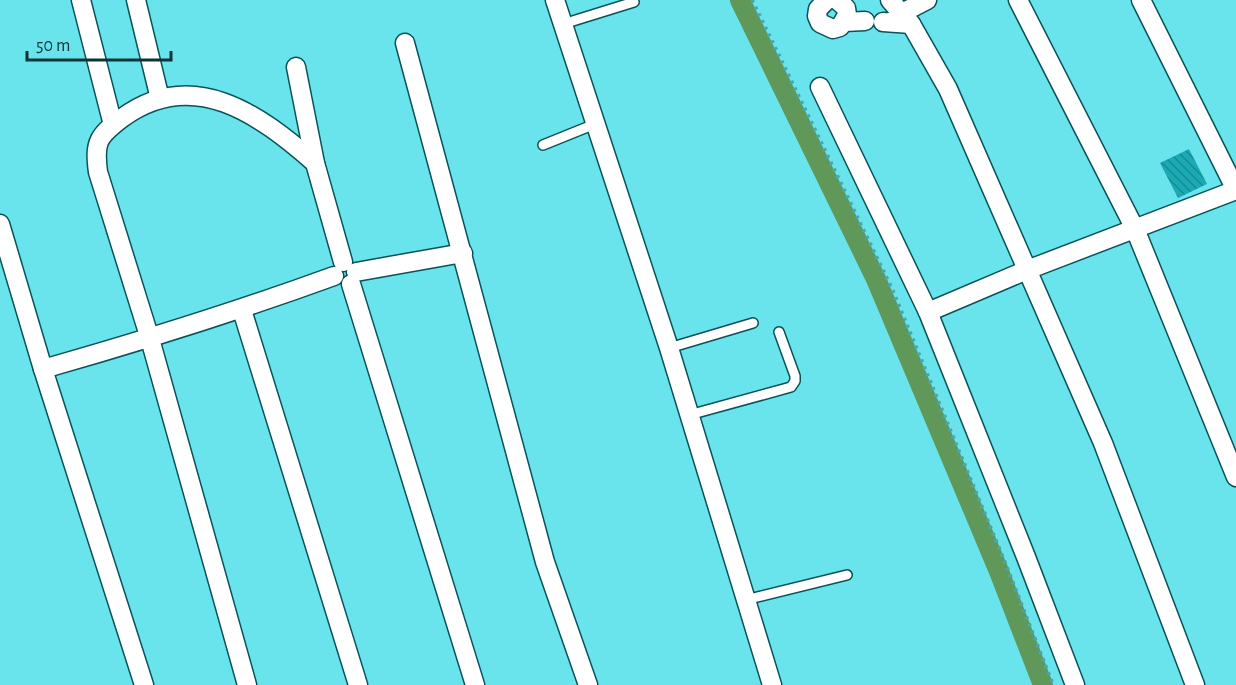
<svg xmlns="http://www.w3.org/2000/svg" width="1236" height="685" font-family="'Alegreya Sans',sans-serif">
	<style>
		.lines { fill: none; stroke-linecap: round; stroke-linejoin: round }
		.canal { stroke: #5f9859; stroke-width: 20 }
		.building { fill: url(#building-back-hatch) }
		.service-casing { stroke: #095358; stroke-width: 12 }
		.minor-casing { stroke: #095358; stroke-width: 21 }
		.path { stroke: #48a6ad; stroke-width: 4; stroke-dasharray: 3 4.5; stroke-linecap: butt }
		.service { stroke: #fff; stroke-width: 9 }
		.minor { stroke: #fff; stroke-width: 18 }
	</style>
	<defs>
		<pattern id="building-back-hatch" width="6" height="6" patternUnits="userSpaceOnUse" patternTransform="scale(1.5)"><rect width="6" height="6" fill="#1baab3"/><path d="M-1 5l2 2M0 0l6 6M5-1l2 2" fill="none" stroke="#168b93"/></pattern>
	</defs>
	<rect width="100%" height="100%" fill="#69e4ed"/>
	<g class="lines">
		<!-- canal -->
		<path class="canal" d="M740,0l136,279 122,290 45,116"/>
	</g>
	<!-- building -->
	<path class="building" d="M1189,149l18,35 -29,14 -18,-35z"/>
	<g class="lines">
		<defs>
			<g id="service">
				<path d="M563,24l71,-22"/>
				<path d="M543,145l52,-21"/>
				<path d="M669,348l84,-25"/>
				<path d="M689,415l102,-28 4,-6v-5l-16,-44"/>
				<path d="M745,600l102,-25"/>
			</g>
			<g id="minor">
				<path d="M81,0l32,125"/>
				<path d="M136,0l24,99"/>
				<path d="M555,0l114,348 103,337"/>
				<path d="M827,0l-9,9 -1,7 3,7 13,6 7,-2 7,-12 -1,-7 -9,-8"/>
				<path d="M1018,0l117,229 101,248"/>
				<path d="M1141,0l95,190"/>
				<path d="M893,21l9,-8 25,-13"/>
				<path d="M844,22l21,-1"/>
				<path d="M883,22l28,2 -21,-24"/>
				<path d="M911,24l37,65 155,354 92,242"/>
				<path d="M405,43l140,519 43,123"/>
				<path d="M296,67l19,96 28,99"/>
				<path d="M820,87l108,225 98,245 49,128"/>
				<path d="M0,224l43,145 101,316"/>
				<path d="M356,272l107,-19"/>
				<path d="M351,284l124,401"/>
				<path d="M242,310l116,375"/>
				<path d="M928,312l99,-42 209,-80"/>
				<path d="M43,369c99,-28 195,-58 291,-93"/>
				<path d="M247,685l-97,-346 -52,-167c-4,-30 0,-36 24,-54 71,-52 137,-4 193,45"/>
			</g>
		</defs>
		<!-- service casing -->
		<use href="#service" class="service-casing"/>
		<!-- minor casing -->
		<use href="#minor" class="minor-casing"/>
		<!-- path -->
		<path class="path" d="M752,0l140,289 114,276 47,120"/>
		<!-- service -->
		<use href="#service" class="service"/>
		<!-- minor -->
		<use href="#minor" class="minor"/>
	</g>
	<!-- scale -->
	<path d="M27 51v9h144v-9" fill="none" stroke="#0d3538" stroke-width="3"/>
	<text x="36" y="51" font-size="18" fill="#0d3538" stroke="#69e4ed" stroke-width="4.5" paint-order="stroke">50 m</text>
</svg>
